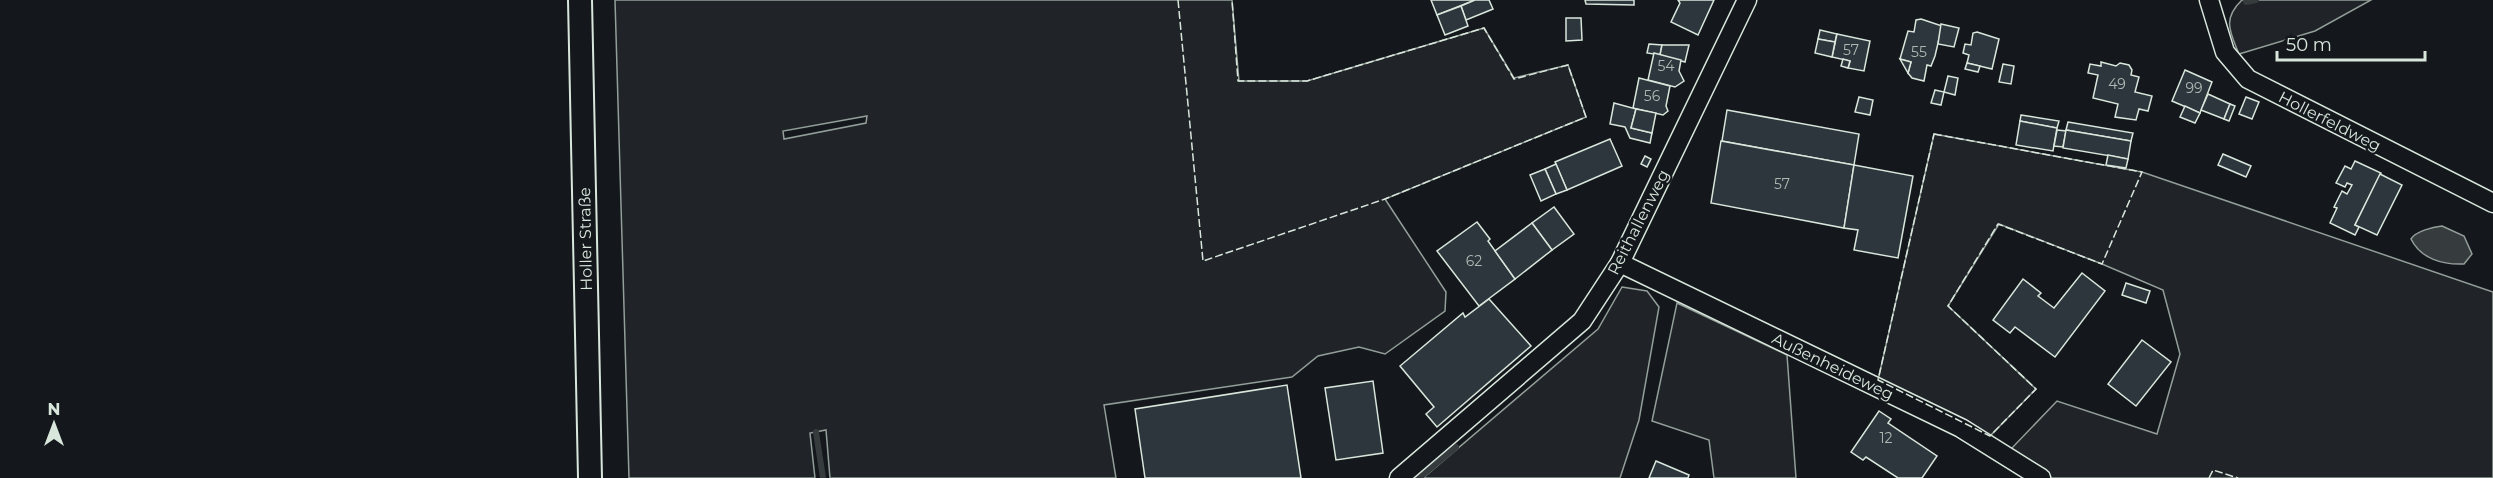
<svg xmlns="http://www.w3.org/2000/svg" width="2493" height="478" font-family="Montserrat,sans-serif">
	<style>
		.green { fill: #202428; stroke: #939e99; stroke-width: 1.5; fill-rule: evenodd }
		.water { fill: #363b3e; stroke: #939e99; stroke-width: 1.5 }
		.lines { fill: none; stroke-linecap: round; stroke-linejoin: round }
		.stream { stroke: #363b3e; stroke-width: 6 }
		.building { fill: #2c363c; stroke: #d8e6dc; stroke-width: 1.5 }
		.minor-casing { stroke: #d8e6dc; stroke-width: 21 }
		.tertiary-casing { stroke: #d8e6dc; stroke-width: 26 }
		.minor { stroke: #14181c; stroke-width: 18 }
		.tertiary { stroke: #14181c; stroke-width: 22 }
		.fence { stroke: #d8e6dc; stroke-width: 1.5; stroke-dasharray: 8 3; stroke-linecap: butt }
		.labels { text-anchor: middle; stroke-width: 4.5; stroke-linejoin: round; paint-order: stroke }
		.number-label { font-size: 14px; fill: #adbab4 }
		.street-label { font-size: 16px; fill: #d8e6dc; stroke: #14181c }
	</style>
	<rect width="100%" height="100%" fill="#14181c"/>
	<!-- green -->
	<g class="green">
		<path d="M615,0h617l7,81h68l177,-53 30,50 54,-13 18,52 -201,82 61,93 -1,19 -60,43 -26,-7 -41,9 -26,21 -188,28 12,73h-286l-4,-48 -16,3 5,45h-186zM867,116l-1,7 -82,16 -1,-8z"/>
		<path d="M2242,0h129l-56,31 -76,23c-9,-22 -17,-35 3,-54z"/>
		<path d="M1934,134l208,38 351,120v186h-441l-42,-28 47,-49 100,33 23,-80 -17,-64 -61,-26 -103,-40 -51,82 88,83 -46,47 -112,-56z"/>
		<path d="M1622,287l25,4 12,16 -20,113 -19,58h-197l175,-149z"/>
		<path d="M1677,303l110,52 9,123h-82l-5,-38 -57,-19z"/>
	</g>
	<!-- water -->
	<path class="water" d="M2442,226l22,10 8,18 -8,10c-21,1 -43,-5 -53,-25 5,-8 22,-12 31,-13z"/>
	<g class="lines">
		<!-- stream -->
		<g class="stream">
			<path d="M2246,2l10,-2"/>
			<path d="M816,432l7,46"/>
			<path d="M1419,478l37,-31"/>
		</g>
	</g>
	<!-- building -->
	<g class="building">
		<path d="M1431,0h44l-38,15z"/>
		<path d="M1475,0h14l4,9 -27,11 -5,-14z"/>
		<path d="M1585,0h49v5l-48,-1z"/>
		<path d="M1678,0h36l-16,35 -27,-13 9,-19z"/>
		<path d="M1461,6l7,20 -23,9 -8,-20z"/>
		<path d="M1566,18h15l1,22 -16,1z"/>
		<path d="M1921,19l21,7 -7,30 -4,10 -4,-1 -3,16 -12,-3 -4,-5 3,-11 -11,-3 8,-28 6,1 2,-12z"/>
		<path d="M1941,24l18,4 -5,19 -16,-3z"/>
		<path d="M1820,30l17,4 -2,8 -17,-3z"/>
		<path d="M1977,32l22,7 -7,30 -25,-6 2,-8 -6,-2 2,-9 6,1 2,-12z"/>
		<path d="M1837,34l33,7 -6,30 -16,-3 2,-7 -18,-4z"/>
		<path d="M1818,39l17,3 -3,15 -17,-4z"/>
		<path d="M1649,44l13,1 -2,10 -13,-2z"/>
		<path d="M1662,45h27l-4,17 -25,-7z"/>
		<path d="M1654,53l27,7 -2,11 5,10 -9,6 -27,-7z"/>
		<path d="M1843,59l7,2 -2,7 -7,-2z"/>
		<path d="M1900,59l11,3 -3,11z"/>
		<path d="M2101,62l15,4 4,-3 9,2 3,5 -1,5 8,2 -4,15 17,4 -4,15 -9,-2 -3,11 -21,-3 3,-13 -25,-6 5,-23 -10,-2 2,-9 11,2z"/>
		<path d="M1967,63l13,3 -2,6 -13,-3z"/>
		<path d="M2003,64l11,2 -3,18 -12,-2z"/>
		<path d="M2185,70l27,12 -12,31 -28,-12z"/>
		<path d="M1948,76l10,2 -3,17 -11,-3z"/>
		<path d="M1639,78l31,8 -4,20 2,5 -5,4 -30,-7z"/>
		<path d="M1935,90l9,2 -3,13 -10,-2z"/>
		<path d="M2208,94l22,10 -6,15 -23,-9z"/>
		<path d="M1859,97l14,3 -3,15 -15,-3z"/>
		<path d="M2246,97l13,5 -7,17 -13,-5z"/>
		<path d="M1614,103l22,6 -5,19 21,5 -2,10 -20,-5 -5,-11 -15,-3z"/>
		<path d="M2230,104l5,2 -6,15 -5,-2z"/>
		<path d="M2185,106l15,7 -5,10 -15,-6z"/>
		<path d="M1636,109l20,4 -4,20 -21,-5z"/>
		<path d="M1727,110l132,24 -5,31 -132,-24z"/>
		<path d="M2021,115l38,6 -2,7 -37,-7z"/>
		<path d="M2020,121l37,7 -4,23 -37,-6z"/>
		<path d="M2068,122l65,11 -2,8 -65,-11z"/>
		<path d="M2057,130l9,1 -3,16 -9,-1z"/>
		<path d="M2066,130l65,11 -3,18 -65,-11z"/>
		<path d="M1610,139l12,27 -55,24 -12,-28z"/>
		<path d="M1721,141l133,24 -10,63 -133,-25z"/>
		<path d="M2223,154l28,12 -5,11 -28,-12z"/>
		<path d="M2108,155l20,4 -2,9 -20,-3z"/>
		<path d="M1645,156l6,3 -4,8 -6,-3z"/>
		<path d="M2355,161l26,12 -26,52 4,2 -4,8 -25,-12 7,-15 -3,-1 8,-16 5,3 5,-9 -5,-2 -2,4 -9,-4 9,-17 6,3z"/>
		<path d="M1556,164l11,26 -11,4 -11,-25z"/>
		<path d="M1854,165l59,11 -15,82 -44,-8 4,-20 -14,-2z"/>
		<path d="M1545,169l11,25 -15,7 -11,-26z"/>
		<path d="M2380,174l22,11 -25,50 -22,-10z"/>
		<path d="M1554,207l20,27 -22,16 -20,-27z"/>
		<path d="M1477,222l13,17 -2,2 27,38 -36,27 -42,-55z"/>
		<path d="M1532,223l20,27 -37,29 -20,-28z"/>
		<path d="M2082,273l23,18 -50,66 -40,-30 -5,6 -17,-13 30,-41 18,14 -3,3 16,12z"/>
		<path d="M2126,283l24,8 -4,12 -24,-8z"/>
		<path d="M1489,299l42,47 -94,81 -11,-13 8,-7 -34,-41 63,-53 2,4z"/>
		<path d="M2142,340l29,22 -35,44 -28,-22z"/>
		<path d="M1373,381l10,72 -47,7 -11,-72z"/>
		<path d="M1287,385l14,93h-156l-10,-69z"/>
		<path d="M1879,411l12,8 -3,4 49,33 -15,22h-24l-32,-21 -3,3 -12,-8z"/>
		<path d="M1656,461l33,14 -1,3h-39z"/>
	</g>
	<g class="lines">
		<defs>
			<g id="minor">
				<path d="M2209,0l16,52 23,27 245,124"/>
				<path d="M1620,263l341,165 80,50"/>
				<path d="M1399,478l183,-157 38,-58 127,-263"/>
			</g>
			<path id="tertiary" d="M580,0l10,478"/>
		</defs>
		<!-- minor casing -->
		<use href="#minor" class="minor-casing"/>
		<!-- tertiary casing -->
		<use href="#tertiary" class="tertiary-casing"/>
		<!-- minor -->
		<use href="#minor" class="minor"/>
		<!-- tertiary -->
		<use href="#tertiary" class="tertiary"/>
		<!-- fence -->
		<g class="fence">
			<path d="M1178,0l25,261 182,-62 201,-82 -18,-52 -54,14 -30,-51 -177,53h-69l-6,-81"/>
			<path d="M1934,134l208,38 -40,92 -104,-40 -50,82 88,83 -46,47 -112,-56z"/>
			<path d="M2209,478l4,-8 25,8"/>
		</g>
	</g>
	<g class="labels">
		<!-- number labels -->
		<g class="number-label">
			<text x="1851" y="55">57</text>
			<text x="1919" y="57">55</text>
			<text x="1666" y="71">54</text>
			<text x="2117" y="89">49</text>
			<text x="2194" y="93">99</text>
			<text x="1652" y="101">56</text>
			<text x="1782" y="189">57</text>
			<text x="1474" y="266">62</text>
			<text x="1886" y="443">12</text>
		</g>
		<!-- street labels -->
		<g class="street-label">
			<text transform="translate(2330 121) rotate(27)" y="6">Hollerfeldweg</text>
			<text transform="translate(1638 222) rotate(-63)" y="6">Reithallenweg</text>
			<text transform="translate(585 239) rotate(-91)" y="6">Holler Straße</text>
			<text transform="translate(1833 366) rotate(26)" y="6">Außenheideweg</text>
		</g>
	</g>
	<!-- north arrow -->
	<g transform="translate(54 424)" stroke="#14181c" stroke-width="4.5" paint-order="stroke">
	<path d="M0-4.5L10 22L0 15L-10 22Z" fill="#d8e6dc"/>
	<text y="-9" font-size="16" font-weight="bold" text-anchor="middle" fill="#d8e6dc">N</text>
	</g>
	<!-- scale -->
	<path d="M2277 51v9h148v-9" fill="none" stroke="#d8e6dc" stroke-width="3"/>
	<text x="2286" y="51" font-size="18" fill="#d8e6dc" stroke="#14181c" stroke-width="4.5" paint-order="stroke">50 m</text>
</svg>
